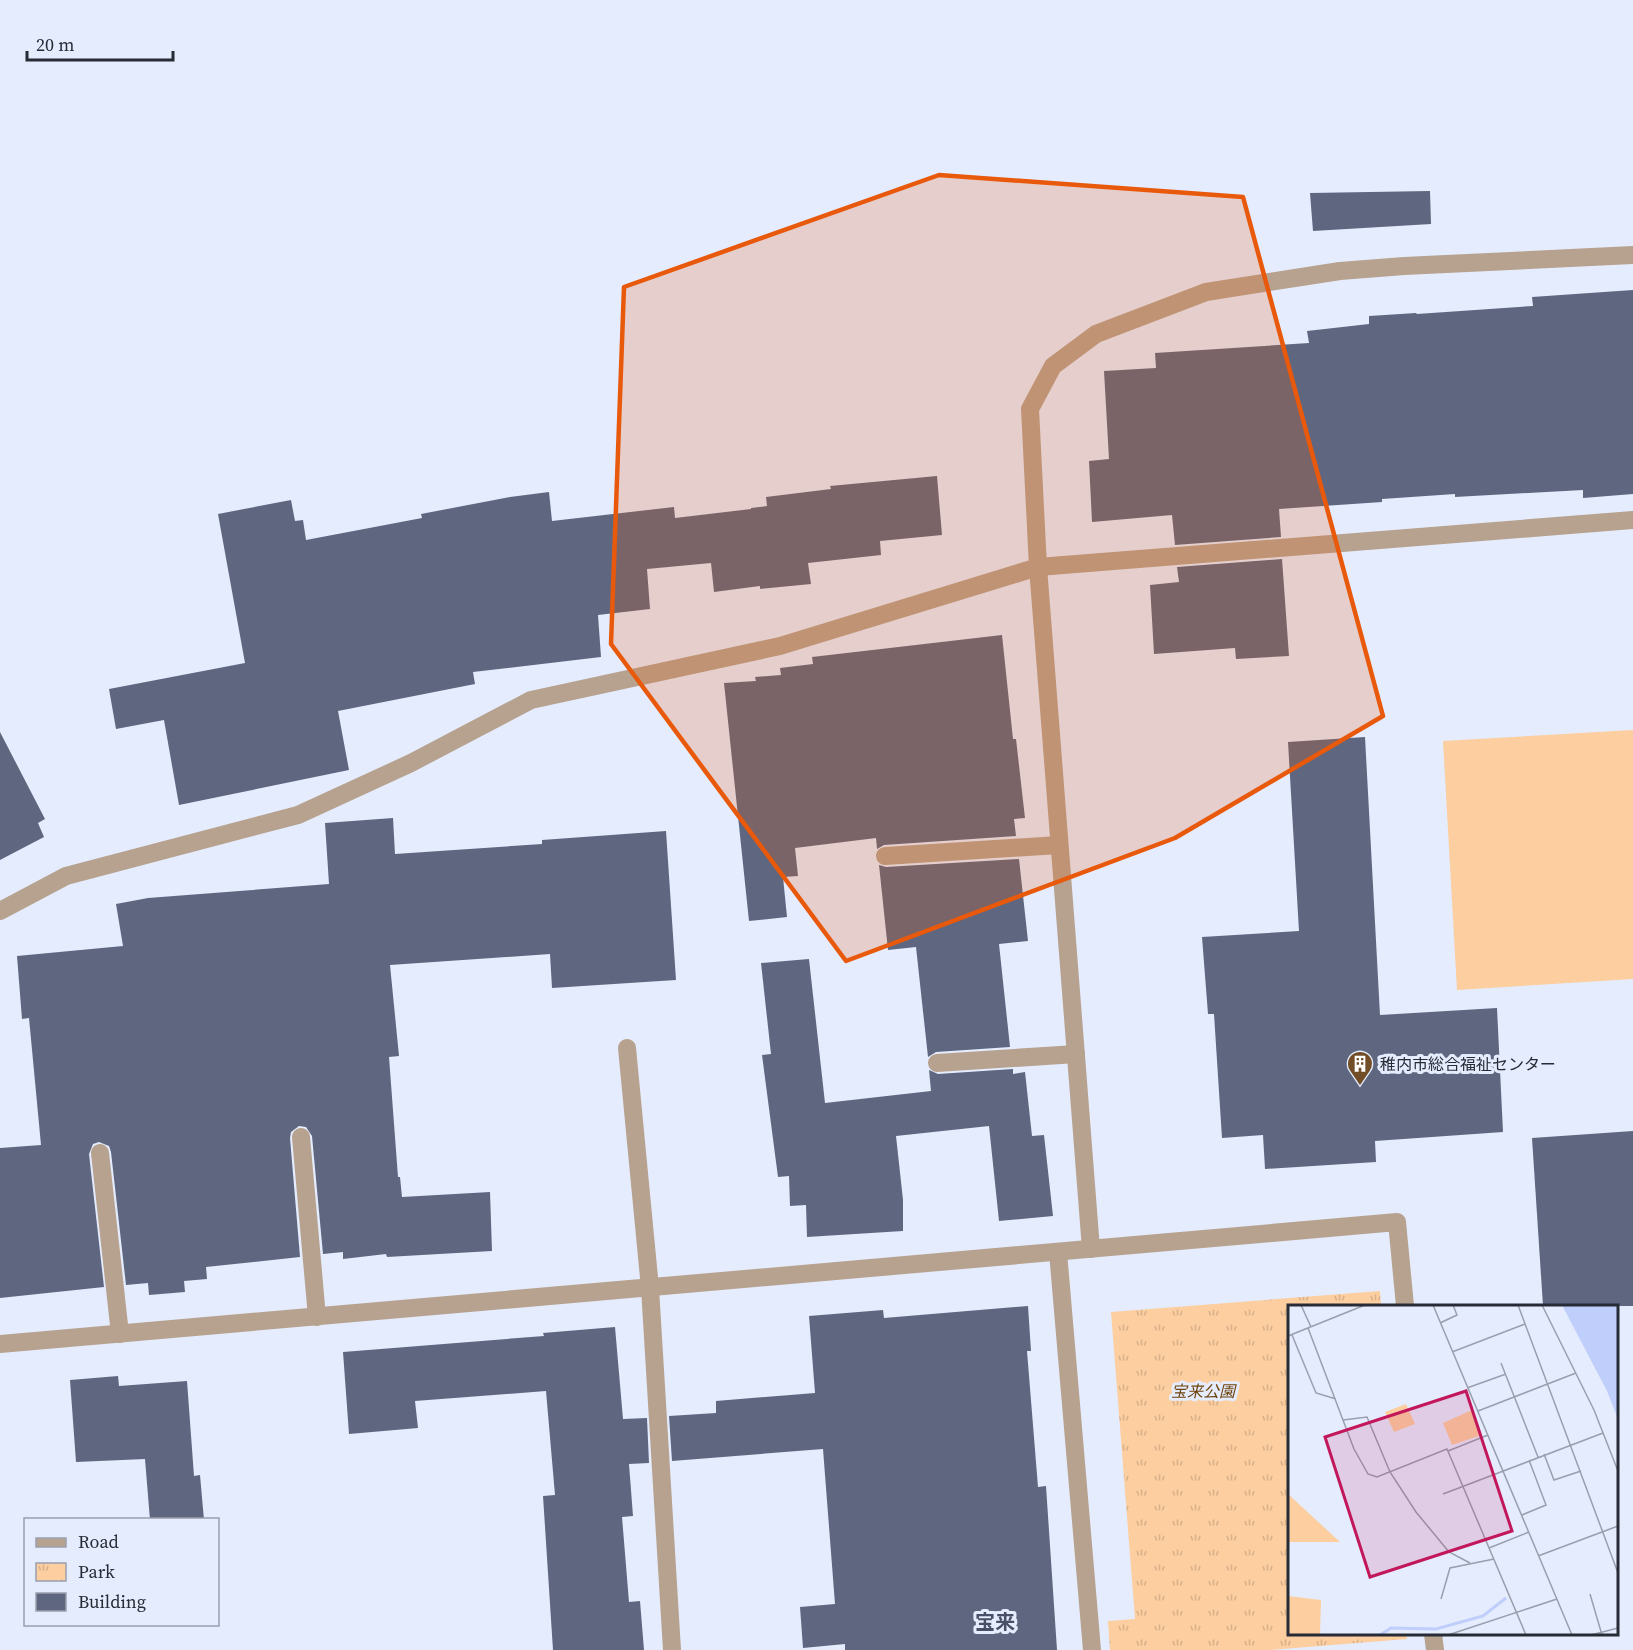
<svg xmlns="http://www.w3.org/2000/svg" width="1633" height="1650" font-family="'Source Serif 4','Noto Sans JP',serif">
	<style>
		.grass { fill: #fccea0 }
		.park { fill: url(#park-tufts) }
		.building { fill: #5f6780 }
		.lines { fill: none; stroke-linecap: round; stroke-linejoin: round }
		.minor { stroke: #b6a28f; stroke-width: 18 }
		.marked { fill: #e8590c; fill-opacity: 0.2; stroke: #e8590c; stroke-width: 4.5; stroke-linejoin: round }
		.labels { text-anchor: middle; stroke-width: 6; stroke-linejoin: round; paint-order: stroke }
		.poi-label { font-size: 16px; fill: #272b36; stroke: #e5ecfd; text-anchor: start }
		.park-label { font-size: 16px; font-style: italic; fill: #6e430c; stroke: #e5ecfd }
		.quarter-label { font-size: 20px; font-weight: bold; fill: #475067; stroke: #e5ecfd }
		.inset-river { fill: none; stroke: #bfcefa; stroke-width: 3 }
		.inset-road { fill: none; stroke: #999fad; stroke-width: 1.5 }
		.view { fill: #c2185b; fill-opacity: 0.15; stroke: #c2185b; stroke-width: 3 }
		.inset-edge { fill: none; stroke: #272b36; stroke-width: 3 }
	</style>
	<defs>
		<pattern id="park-tufts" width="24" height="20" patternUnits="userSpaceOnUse" patternTransform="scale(1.5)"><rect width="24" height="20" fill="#fccea0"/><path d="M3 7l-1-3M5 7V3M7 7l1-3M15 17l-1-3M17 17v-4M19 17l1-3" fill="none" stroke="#d8b18a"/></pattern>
	</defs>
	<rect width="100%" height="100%" fill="#e5ecfd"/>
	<!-- grass -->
	<path class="grass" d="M1633,730v249l-176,11 -14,-249z"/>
	<!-- park -->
	<path class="park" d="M1380,1291l1,15h-91v328h116l1,5 -138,11h-159l-2,-29 27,-2 -24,-307z"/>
	<!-- building -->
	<g class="building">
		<path d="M1430,191l1,33 -118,7 -3,-38z"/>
		<path d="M1633,290v204l-50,4v-8l-128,7v-3l-73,5v3l-103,7 2,28 -106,8 -3,-30 -80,7 -3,-61 20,-2 -5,-88 52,-3 -1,-15 154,-10 -2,-12 62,-7v-8l47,-3 1,1 116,-8 -1,-9z"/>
		<path d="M937,476l5,59 -62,6 1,14 -73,8 3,21 -51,5v-3l-46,6 -3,-29 -64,6 3,40 -52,6 3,42 -128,15 2,12 -137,27 11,59 -170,35 -15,-85 -48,9 -7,-40 136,-26 -27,-149 73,-14 4,21 8,-1 3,20 116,-22 -1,-4 89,-17 39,-5 3,29 122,-14 1,11 76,-9v-1l16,-2 -1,-9 65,-8 -1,-3z"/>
		<path d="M1282,559l7,97 -53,3 -1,-11 -81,6 -4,-69 29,-3 -2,-15z"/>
		<path d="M1002,635l11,104h3l9,79 -11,1 2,17 -132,9 -7,4 -1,-11 -81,10 3,28 -15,1 4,40 -38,4 -25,-238 32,-2 -1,-4 26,-2 -1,-7 33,-4 -1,-7z"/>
		<path d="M0,732l45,87 -7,4 6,14 -44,23z"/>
		<path d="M1365,737l15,278 117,-7 6,124 -128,9 1,21 -111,7 -2,-34 -41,3 -8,-124h-6l-6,-77 97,-6 -11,-189z"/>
		<path d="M393,818l2,36 147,-10v-4l124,-9 10,149 -124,8 -2,-34 -160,11 9,91 -10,1 9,120h2l2,20 88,-5 2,59 -105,6 -1,-3 -43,5v-7l-20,2 -11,-118 -6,-9 -7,-1 -8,6 -1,6 10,119 -94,10 1,12 -23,2 1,11 -36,3 -1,-12 -22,2 -15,-133 -2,-6 -10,-4 -6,2 -4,10 15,133 -104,11v-150l41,-3 -12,-127 -7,1 -5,-63 106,-10 -7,-42 32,-6 181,-14 -4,-61z"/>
		<path d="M1019,859l9,82 -29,3 11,103 -74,5 -8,5 -12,-110 -28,3 -9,-85 7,2z"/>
		<path d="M809,959l16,144 106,-12 -2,-21 9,4 75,-5v5l12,-2 7,64 12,-1 9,81 -54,5 -10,-95 -93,10 7,64v31l-96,6 -1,-32 -16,1 -1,-30 -11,1 -16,-122 9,-1 -10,-91z"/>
		<path d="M1633,1131v175h-90l-11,-168z"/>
		<path d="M1028,1306l3,45h-4l11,136 8,-1 11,164h-212v-6l-42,4 -3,-41 35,-3 -12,-155 -151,12 -3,-45 47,-3v-12l99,-8 -6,-77 74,-6 1,8z"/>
		<path d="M615,1327l8,92 24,-1 2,45 -20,1 4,52 -11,1 7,85 11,-1 4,49h-91l-10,-154 12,-1 -9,-104 -131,10 3,27 -69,6 -6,-82 201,-16 -1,-3z"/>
		<path d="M118,1376l1,10 68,-5 7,95 6,-1 4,45h-54l-5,-61 -69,3 -6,-82z"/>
	</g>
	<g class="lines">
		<!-- minor -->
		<g class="minor">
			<path d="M885,856l174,-11"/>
			<path d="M0,911l66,-35 232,-61 113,-52 120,-63 249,-54 258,-79 595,-47"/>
			<path d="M627,1048l23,240 22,362"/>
			<path d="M937,1063l139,-9"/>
			<path d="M301,1137l16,180"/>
			<path d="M100,1153l20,181"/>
			<path d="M1091,1249l-53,-682 -8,-158 23,-43 43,-32 110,-42 134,-21 64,-5 229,-11"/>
			<path d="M1058,1252l34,398"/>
			<path d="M0,1344l1397,-122 8,84"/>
			<path d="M1433,1634l2,16"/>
		</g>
	</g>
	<!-- marked area -->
	<path class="marked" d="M939,175l304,22 140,519 -208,122 -329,123 -235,-317 13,-357z"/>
	<!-- icons -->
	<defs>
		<symbol id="building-pin" viewBox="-11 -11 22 30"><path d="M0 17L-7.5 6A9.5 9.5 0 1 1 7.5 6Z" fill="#724e28" stroke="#e5ecfd"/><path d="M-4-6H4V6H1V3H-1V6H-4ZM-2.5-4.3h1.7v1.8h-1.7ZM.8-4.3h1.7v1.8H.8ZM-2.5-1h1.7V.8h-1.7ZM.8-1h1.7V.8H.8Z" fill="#fff"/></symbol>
	</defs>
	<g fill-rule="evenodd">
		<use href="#building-pin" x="1345" y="1049" width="30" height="40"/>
	</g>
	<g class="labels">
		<!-- poi labels -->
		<g class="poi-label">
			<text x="1380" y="1070">稚内市総合福祉センター</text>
		</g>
		<!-- park labels -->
		<g class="park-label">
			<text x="1203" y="1397">宝来公園</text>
		</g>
		<!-- quarter labels -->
		<g class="quarter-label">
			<text x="995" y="1629">宝来</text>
		</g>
	</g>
	<!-- overview -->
	<g transform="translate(1288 1305)">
		<rect width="330" height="330" fill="#e5ecfd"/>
		<path d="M118,99l9,20 -21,8 -9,-20z" fill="#fccea0"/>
		<path d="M0,189l52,48h-52zM0,291l33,4 -1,35h-32z" fill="#fccea0"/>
		<path d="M184,105l10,25 -30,10 -9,-22z" fill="#fccea0"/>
		<path d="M274,0h56v114l-11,-28z" fill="#bfcefa"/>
		<path class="inset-river" d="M92,330l11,-7 45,1 47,-13 23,-18"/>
		<path class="inset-road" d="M13,0l10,22M145,0l139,330M230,0l100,268M254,0l52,105 24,61M152,18l17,-8 -4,-10M20,23l46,121 14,25 9,3 70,-28 79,186M4,30l24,58 20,6M0,31l77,-31M164,47l73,-28M213,58l37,94M179,83l39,-14M190,106l98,-38M55,115l24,-3 23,55 26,40 33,40 21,11M160,146l40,-16M256,149l10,26 27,-9M155,189l160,-61M234,210l24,-10 -17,-45M201,243l40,-16M250,251l80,-30M302,289l12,41M153,294l9,-31 44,-9M160,330l109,-36M303,330l27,-7"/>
		<path class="view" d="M178,86l46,140 -142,46 -45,-140z"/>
		<rect width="330" height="330" class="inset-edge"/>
	</g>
	<!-- legend -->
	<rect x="24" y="1518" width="195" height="108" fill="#e5ecfd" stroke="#999fad" stroke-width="1.5"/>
	<rect x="36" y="1538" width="30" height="9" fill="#b6a28f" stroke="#999fad" stroke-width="1.5"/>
	<text x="78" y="1548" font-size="18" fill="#272b36">Road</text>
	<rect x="36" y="1563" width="30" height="18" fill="url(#park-tufts)" stroke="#999fad" stroke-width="1.5"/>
	<text x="78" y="1578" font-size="18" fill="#272b36">Park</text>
	<rect x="36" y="1593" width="30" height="18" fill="#5f6780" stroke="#999fad" stroke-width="1.5"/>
	<text x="78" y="1608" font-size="18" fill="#272b36">Building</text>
	<!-- scale -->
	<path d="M27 51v9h146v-9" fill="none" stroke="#272b36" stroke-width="3"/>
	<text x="36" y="51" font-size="18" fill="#272b36" stroke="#e5ecfd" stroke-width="4.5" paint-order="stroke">20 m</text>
</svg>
